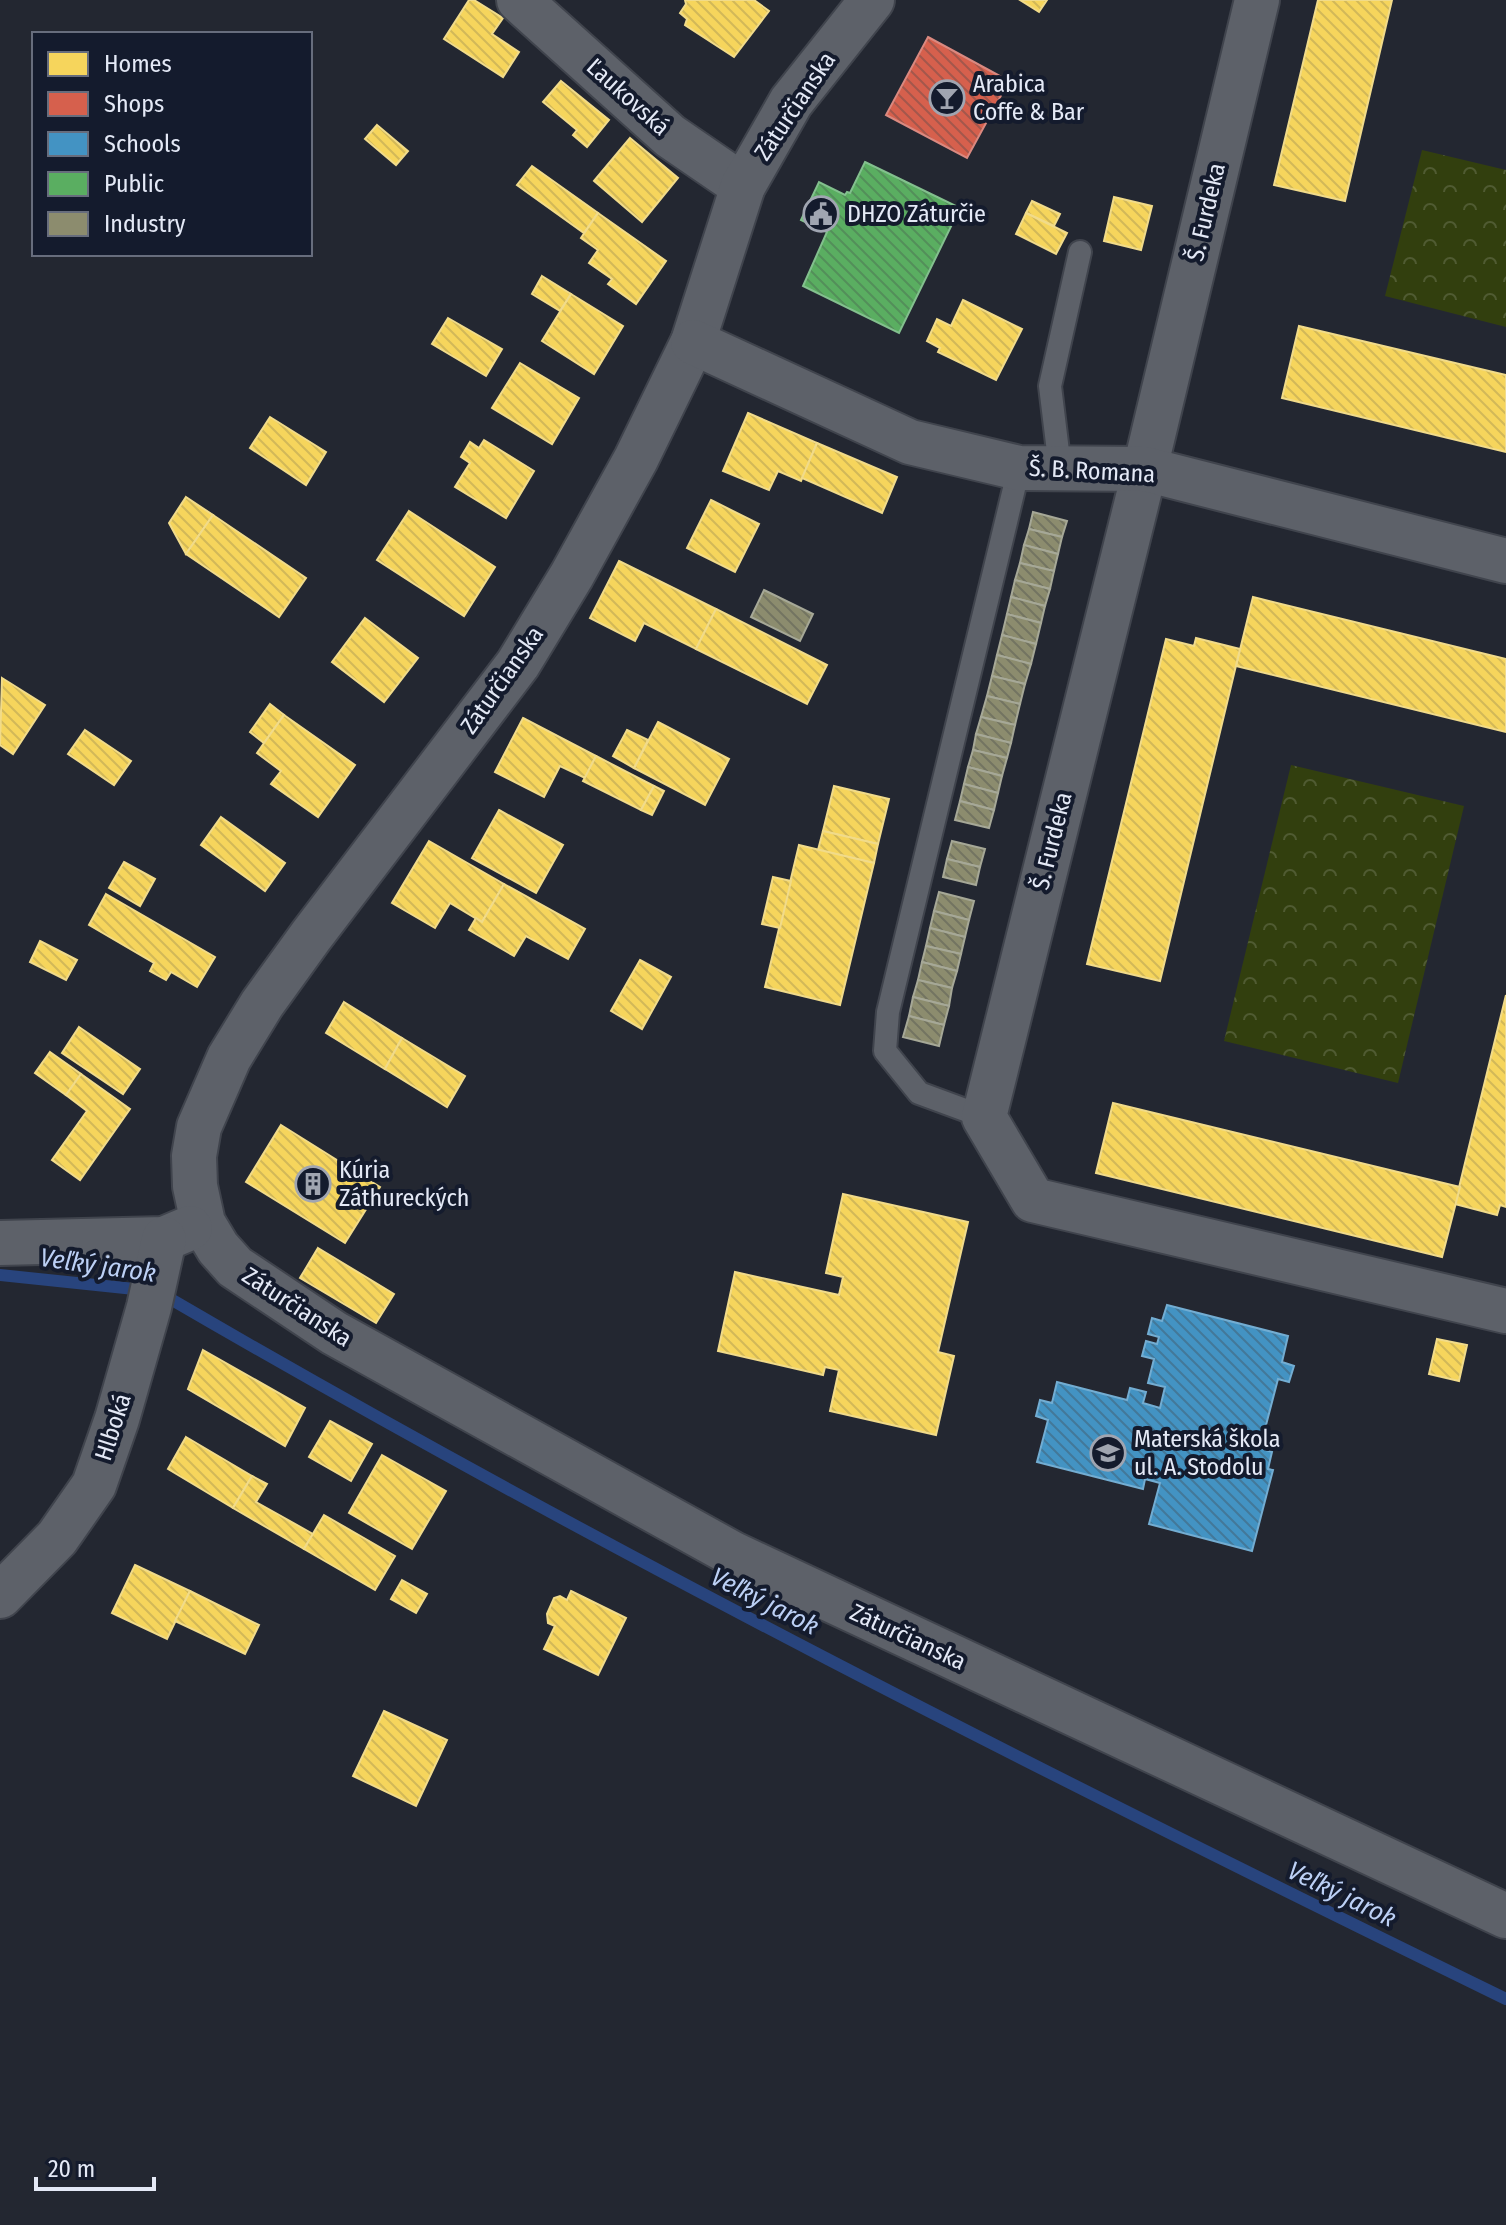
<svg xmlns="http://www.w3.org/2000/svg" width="1506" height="2225" font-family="'Fira Sans Condensed',sans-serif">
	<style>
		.park { fill: url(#park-crowns) }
		.homes { fill: url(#homes-back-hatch); stroke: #f1db8a; stroke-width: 2 }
		.shops { fill: url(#shops-back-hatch); stroke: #da8980; stroke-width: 2 }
		.schools { fill: url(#schools-back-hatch); stroke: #73add2; stroke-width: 2 }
		.public { fill: url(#public-back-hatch); stroke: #83c08e; stroke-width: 2 }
		.industry { fill: url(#industry-back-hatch); stroke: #a6a897; stroke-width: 2 }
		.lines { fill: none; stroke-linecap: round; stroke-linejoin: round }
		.stream { stroke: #28447d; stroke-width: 12 }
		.lane-casing { stroke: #40444d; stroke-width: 26 }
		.street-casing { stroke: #40444d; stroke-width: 48 }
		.lane { stroke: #5d6169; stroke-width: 22 }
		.street { stroke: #5d6169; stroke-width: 44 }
		.labels { text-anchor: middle; stroke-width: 8; stroke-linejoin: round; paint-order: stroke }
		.poi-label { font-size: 24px; fill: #e4e9f6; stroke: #141b2d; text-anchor: start }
		.street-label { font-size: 24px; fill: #e4e9f6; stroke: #141b2d }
		.water-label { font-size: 26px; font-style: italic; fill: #bcd0f5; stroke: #141b2d }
	</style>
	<defs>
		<pattern id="park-crowns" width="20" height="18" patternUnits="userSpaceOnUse" patternTransform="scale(2)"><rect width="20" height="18" fill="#323f0e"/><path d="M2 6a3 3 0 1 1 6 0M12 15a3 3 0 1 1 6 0" fill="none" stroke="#505b32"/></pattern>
		<pattern id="homes-back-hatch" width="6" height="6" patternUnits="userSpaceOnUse" patternTransform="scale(2)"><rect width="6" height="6" fill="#f6d55c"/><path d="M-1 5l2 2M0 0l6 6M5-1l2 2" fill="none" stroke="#d2b858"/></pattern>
		<pattern id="shops-back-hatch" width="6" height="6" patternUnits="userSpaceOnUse" patternTransform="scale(2)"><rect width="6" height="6" fill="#d6604d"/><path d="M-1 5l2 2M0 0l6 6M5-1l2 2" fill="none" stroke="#a3574c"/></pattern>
		<pattern id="schools-back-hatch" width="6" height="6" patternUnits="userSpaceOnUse" patternTransform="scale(2)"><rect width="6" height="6" fill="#4393c3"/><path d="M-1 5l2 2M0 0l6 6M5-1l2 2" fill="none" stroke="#437899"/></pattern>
		<pattern id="public-back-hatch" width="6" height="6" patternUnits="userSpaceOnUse" patternTransform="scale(2)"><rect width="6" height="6" fill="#5aae61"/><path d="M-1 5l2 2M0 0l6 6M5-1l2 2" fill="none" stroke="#538f5a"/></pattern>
		<pattern id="industry-back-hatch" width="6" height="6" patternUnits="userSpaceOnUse" patternTransform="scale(2)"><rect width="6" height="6" fill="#8c8c6e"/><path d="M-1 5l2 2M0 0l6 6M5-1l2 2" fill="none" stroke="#737461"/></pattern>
	</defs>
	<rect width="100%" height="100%" fill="#232731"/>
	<!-- park -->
	<g class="park">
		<path d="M1422,150l84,20v157l-121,-31z"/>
		<path d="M1291,765l173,41 -66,277 -174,-42z"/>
	</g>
	<!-- homes -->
	<g class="homes">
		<path d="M469,0h5l29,18 -11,16 27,18 -16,25 -59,-38z"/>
		<path d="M685,0h69l15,11 -35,46 -49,-32 2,-6 -7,-6 6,-9z"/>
		<path d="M1020,0h27l-8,12z"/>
		<path d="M1318,0h74l-47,201 -71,-16z"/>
		<path d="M561,81l48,39 -22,27 -14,-12 4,-5 -34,-28z"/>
		<path d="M377,125l31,26 -12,14 -31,-26z"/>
		<path d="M630,138l48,40 -36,44 -48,-41z"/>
		<path d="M532,166l66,47 -14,20 -67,-48z"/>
		<path d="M1114,197l38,9 -11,44 -37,-9z"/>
		<path d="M1032,201l28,13 -6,12 -28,-13z"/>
		<path d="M598,213l68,48 -30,43 -28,-20 4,-5 -23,-16 9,-13 -17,-12z"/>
		<path d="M1026,213l41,20 -11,21 -40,-20z"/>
		<path d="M542,276l29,18 -11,17 -28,-17z"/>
		<path d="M571,294l52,32 -29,48 -52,-33z"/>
		<path d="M963,300l59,29 -26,51 -58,-28 2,-4 -13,-7 10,-22 14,7z"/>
		<path d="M448,318l54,31 -16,27 -54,-32z"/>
		<path d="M1299,326l207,49v77l-224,-54z"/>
		<path d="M520,363l59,35 -27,46 -60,-36z"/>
		<path d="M748,413l69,30 -16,38 -23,-10 -9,19 -46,-19z"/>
		<path d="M270,417l56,35 -20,33 -56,-37z"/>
		<path d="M484,440l50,31 -28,47 -51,-31 15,-24 -9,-6 9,-15 9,6z"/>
		<path d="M817,443l80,34 -15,36 -80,-35z"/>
		<path d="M186,497l27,18 -27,39 -17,-31z"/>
		<path d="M711,500l48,24 -24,48 -48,-24z"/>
		<path d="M409,511l86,56 -31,49 -87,-56z"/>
		<path d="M213,515l93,63 -27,39 -93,-63z"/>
		<path d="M619,561l97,48 -20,40 -52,-26 -9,18 -45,-23z"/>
		<path d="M1253,597l253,62v73l-270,-66z"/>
		<path d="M716,609l111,56 -20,39 -111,-55z"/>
		<path d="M365,618l53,40 -34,44 -52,-40z"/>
		<path d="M1196,638l44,11 -80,332 -73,-17 79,-325 28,7z"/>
		<path d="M2,678l43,27 -32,49 -13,-9z"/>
		<path d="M270,704l14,11 -20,28 -14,-11z"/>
		<path d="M284,715l71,50 -37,52 -47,-33 10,-13 -24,-18z"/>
		<path d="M523,718l73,38 -11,22 -25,-12 -16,31 -49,-25z"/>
		<path d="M658,722l71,37 -24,46 -71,-37z"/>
		<path d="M85,730l46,31 -17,24 -46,-31z"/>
		<path d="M627,730l21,10 -14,28 -21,-12z"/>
		<path d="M596,756l58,30 -13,24 -58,-29z"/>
		<path d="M654,786l10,5 -12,24 -11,-5z"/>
		<path d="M834,786l55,13 -11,45 -55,-13z"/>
		<path d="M499,810l64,35 -27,48 -64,-35z"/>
		<path d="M221,817l64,46 -20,28 -64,-46z"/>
		<path d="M823,831l55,13 -4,19 -56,-13z"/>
		<path d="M429,841l75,43 -22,38 -32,-19 -15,25 -43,-25z"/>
		<path d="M799,845l75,18 -34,142 -75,-18z"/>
		<path d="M124,862l31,17 -15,27 -31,-18z"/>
		<path d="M773,877l18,4 -11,47 -18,-4z"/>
		<path d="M504,884l81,45 -17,30 -42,-23 -12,20 -45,-26 7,-12 6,4z"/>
		<path d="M106,894l109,63 -18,30 -26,-15 -5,8 -16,-9 4,-8 -65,-38z"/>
		<path d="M40,941l37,19 -11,20 -36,-18z"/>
		<path d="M640,960l31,17 -29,52 -31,-18z"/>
		<path d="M1506,995v212l-6,-2 -3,10 -42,-11z"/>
		<path d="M344,1002l58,36 -17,31 -59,-36z"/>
		<path d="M79,1027l61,42 -17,25 -61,-41z"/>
		<path d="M402,1038l63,38 -18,31 -62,-38z"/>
		<path d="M50,1052l31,22 -15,21 -31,-22z"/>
		<path d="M81,1074l49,35 -50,71 -28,-20 35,-49 -21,-16z"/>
		<path d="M1113,1103l347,84 -18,70 -346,-84z"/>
		<path d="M281,1125l99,62 -35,56 -99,-61z"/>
		<path d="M843,1194l125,28 -30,130 16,4 -18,79 -106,-24 9,-41 -14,-3 -2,8 -105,-24 17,-79 104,23 4,-18 -17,-4z"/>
		<path d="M318,1248l76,46 -18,29 -76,-45z"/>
		<path d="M1437,1339l30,6 -8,36 -30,-7z"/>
		<path d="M203,1350l102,58 -20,38 -97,-57z"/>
		<path d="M330,1421l42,23 -21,37 -42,-24z"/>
		<path d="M186,1437l66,39 -19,32 -65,-39z"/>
		<path d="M382,1455l64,36 -34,58 -63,-36z"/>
		<path d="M252,1476l15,8 -11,18 57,32 -9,15 -71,-41z"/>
		<path d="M324,1515l71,41 -20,34 -71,-41z"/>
		<path d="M135,1565l55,26 -23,48 -55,-26z"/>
		<path d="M402,1580l25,14 -11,19 -25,-14z"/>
		<path d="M190,1591l69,34 -14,29 -70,-33z"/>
		<path d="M571,1591l55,27 -28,57 -54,-26 11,-23 -7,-3 -1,-9 7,-16 6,-2 7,4z"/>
		<path d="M384,1711l63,29 -31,66 -63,-30z"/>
	</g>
	<!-- shops -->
	<path class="shops" d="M928,37l81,44 -42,77 -81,-43z"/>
	<!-- schools -->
	<path class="schools" d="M1167,1305l121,31 -6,26 12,4 -5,16 -11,-3 -18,69 12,4 -4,17 5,1 -21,81 -103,-27 11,-41 -15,-4 -2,10 -106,-27 11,-42 -12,-4 4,-16 12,3 5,-21 70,18 3,-12 16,4 -3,11 17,5 5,-21 -17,-4 6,-24 -12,-3 4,-15 11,3 2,-7 -11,-3 4,-16 10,3z"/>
	<!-- public -->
	<path class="public" d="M865,162l95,46 -61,125 -96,-47 24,-54 -26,-12 18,-38 26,13 2,-3 3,1z"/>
	<!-- industry -->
	<g class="industry">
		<path d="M1033,512l34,9 -5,16 -33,-8z"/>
		<path d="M1029,529l33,8 -4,17 -34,-9z"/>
		<path d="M1024,545l34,9 -4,17 -34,-8z"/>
		<path d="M1020,563l34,8 -4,18 -35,-9z"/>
		<path d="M1015,580l35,9 -5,17 -34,-9z"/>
		<path d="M764,590l49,24 -13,27 -49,-24z"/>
		<path d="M1011,597l34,9 -4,17 -34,-9z"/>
		<path d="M1007,614l34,9 -5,21 -34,-9z"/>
		<path d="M1002,635l34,9 -5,20 -34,-9z"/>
		<path d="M997,655l34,9 -6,20 -33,-8z"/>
		<path d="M992,676l33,8 -5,20 -33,-8z"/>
		<path d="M987,696l33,8 -5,21 -34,-8z"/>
		<path d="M981,717l34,8 -4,18 -35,-9z"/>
		<path d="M976,734l35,9 -4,15 -34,-8z"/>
		<path d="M973,750l34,8 -5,18 -34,-9z"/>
		<path d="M968,767l34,9 -4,17 -34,-9z"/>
		<path d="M964,784l34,9 -4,17 -34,-9z"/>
		<path d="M960,801l34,9 -5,18 -34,-8z"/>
		<path d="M952,841l33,8 -5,18 -33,-8z"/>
		<path d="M947,859l33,8 -4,18 -33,-8z"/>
		<path d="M939,892l35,9 -5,19 -35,-9z"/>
		<path d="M934,911l35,9 -4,17 -35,-9z"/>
		<path d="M930,928l35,9 -4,17 -35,-8z"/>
		<path d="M926,946l35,8 -4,17 -35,-9z"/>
		<path d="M922,962l35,9 -5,17 -34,-8z"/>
		<path d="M918,980l34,8 -3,18 -36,-9z"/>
		<path d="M913,997l36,9 -5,19 -35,-9z"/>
		<path d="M909,1016l35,9 -5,21 -36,-9z"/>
	</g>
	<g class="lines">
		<!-- stream -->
		<g class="stream">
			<path d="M0,1275l144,15"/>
			<path d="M162,1294c437,255 889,483 1344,705"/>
		</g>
		<defs>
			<g id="lane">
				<path d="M1060,468l-10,-82 30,-134"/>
				<path d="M984,1117l-65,-24 -34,-42 3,-39 131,-544"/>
			</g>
			<g id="street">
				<path d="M519,0l151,136 73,50"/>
				<path d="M872,0l-81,102 -48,84 -50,156 -57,117 -64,116 -54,89 -207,272 -49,68 -33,54 -30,69 -5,29 1,30 8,37 15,25 17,19 99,66 399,221 773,362"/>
				<path d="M1257,0l-112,469 -161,648 49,83 473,111"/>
				<path d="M693,342l217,100 109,26 126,1 361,92"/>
				<path d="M0,1243l164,-4 26,-11"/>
				<path d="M0,1596l57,-58 37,-53 23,-66 32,-112 15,-68"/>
			</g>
		</defs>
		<!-- lane casing -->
		<use href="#lane" class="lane-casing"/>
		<!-- street casing -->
		<use href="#street" class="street-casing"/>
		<!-- lane -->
		<use href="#lane" class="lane"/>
		<!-- street -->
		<use href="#street" class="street"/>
	</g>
	<!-- icons -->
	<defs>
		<symbol id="bar-ring" viewBox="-11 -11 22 22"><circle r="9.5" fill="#141b2d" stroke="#a0a5b1" stroke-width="1.5"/><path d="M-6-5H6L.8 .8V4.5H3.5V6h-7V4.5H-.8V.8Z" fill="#a0a5b1"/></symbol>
		<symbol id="civic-ring" viewBox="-11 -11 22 22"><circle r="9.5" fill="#141b2d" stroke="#a0a5b1" stroke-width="1.5"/><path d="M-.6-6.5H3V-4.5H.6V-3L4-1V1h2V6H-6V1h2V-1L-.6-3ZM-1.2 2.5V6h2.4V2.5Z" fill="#a0a5b1"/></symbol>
		<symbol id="building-ring" viewBox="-11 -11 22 22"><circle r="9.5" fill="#141b2d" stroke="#a0a5b1" stroke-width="1.5"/><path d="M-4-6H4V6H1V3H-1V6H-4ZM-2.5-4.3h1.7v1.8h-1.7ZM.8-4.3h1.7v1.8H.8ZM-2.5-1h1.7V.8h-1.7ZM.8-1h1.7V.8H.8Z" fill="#a0a5b1"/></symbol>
		<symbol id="school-ring" viewBox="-11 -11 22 22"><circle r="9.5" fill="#141b2d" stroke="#a0a5b1" stroke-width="1.5"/><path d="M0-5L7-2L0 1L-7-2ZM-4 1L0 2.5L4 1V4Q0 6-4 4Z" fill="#a0a5b1"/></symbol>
	</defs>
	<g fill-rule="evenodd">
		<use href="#bar-ring" x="927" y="78" width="40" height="40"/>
		<use href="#civic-ring" x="801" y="194" width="40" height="40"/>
		<use href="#building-ring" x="293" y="1164" width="40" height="40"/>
		<use href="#school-ring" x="1088" y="1433" width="40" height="40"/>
	</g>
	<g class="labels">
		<!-- poi labels -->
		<g class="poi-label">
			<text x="973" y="92">Arabica<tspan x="973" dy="28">Coffe &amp; Bar</tspan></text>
			<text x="847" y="222">DHZO Záturčie</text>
			<text x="339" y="1178">Kúria<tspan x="339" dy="28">Záthureckých</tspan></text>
			<text x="1134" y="1447">Materská škola<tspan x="1134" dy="28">ul. A. Stodolu</tspan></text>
		</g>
		<!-- street labels -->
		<g class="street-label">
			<text transform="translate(628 97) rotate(42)" y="8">Ľaukovská</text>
			<text transform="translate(795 106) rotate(-56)" y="8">Záturčianska</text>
			<text transform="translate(1206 212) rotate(-77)" y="8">Š. Furdeka</text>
			<text transform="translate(1092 471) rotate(3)" y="8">Š. B. Romana</text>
			<text transform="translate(502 680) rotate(-55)" y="8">Záturčianska</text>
			<text transform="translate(1052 841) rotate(-76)" y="8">Š. Furdeka</text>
			<text transform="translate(297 1307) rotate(33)" y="8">Záturčianska</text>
			<text transform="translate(113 1427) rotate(-72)" y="8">Hlboká</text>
			<text transform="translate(908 1637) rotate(25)" y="8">Záturčianska</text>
		</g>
		<!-- water labels -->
		<g class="water-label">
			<text transform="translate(98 1265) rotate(8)" y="9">Veľký jarok</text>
			<text transform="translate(765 1601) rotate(27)" y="9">Veľký jarok</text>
			<text transform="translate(1342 1894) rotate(26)" y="9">Veľký jarok</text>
		</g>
	</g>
	<!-- legend -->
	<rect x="32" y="32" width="280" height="224" fill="#141b2d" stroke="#676d7d" stroke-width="2"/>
	<rect x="48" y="52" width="40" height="24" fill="#f6d55c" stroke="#676d7d" stroke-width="2"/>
	<text x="104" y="72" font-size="24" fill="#e4e9f6">Homes</text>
	<rect x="48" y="92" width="40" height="24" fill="#d6604d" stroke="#676d7d" stroke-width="2"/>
	<text x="104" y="112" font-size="24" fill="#e4e9f6">Shops</text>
	<rect x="48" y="132" width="40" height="24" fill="#4393c3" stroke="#676d7d" stroke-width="2"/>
	<text x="104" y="152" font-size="24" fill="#e4e9f6">Schools</text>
	<rect x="48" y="172" width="40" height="24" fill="#5aae61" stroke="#676d7d" stroke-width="2"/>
	<text x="104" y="192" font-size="24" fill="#e4e9f6">Public</text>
	<rect x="48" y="212" width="40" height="24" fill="#8c8c6e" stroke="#676d7d" stroke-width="2"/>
	<text x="104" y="232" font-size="24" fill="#e4e9f6">Industry</text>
	<!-- scale -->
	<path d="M36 2177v12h118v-12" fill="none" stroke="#e4e9f6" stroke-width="4"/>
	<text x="48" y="2177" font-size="24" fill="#e4e9f6" stroke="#141b2d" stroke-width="6" paint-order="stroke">20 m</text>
</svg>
